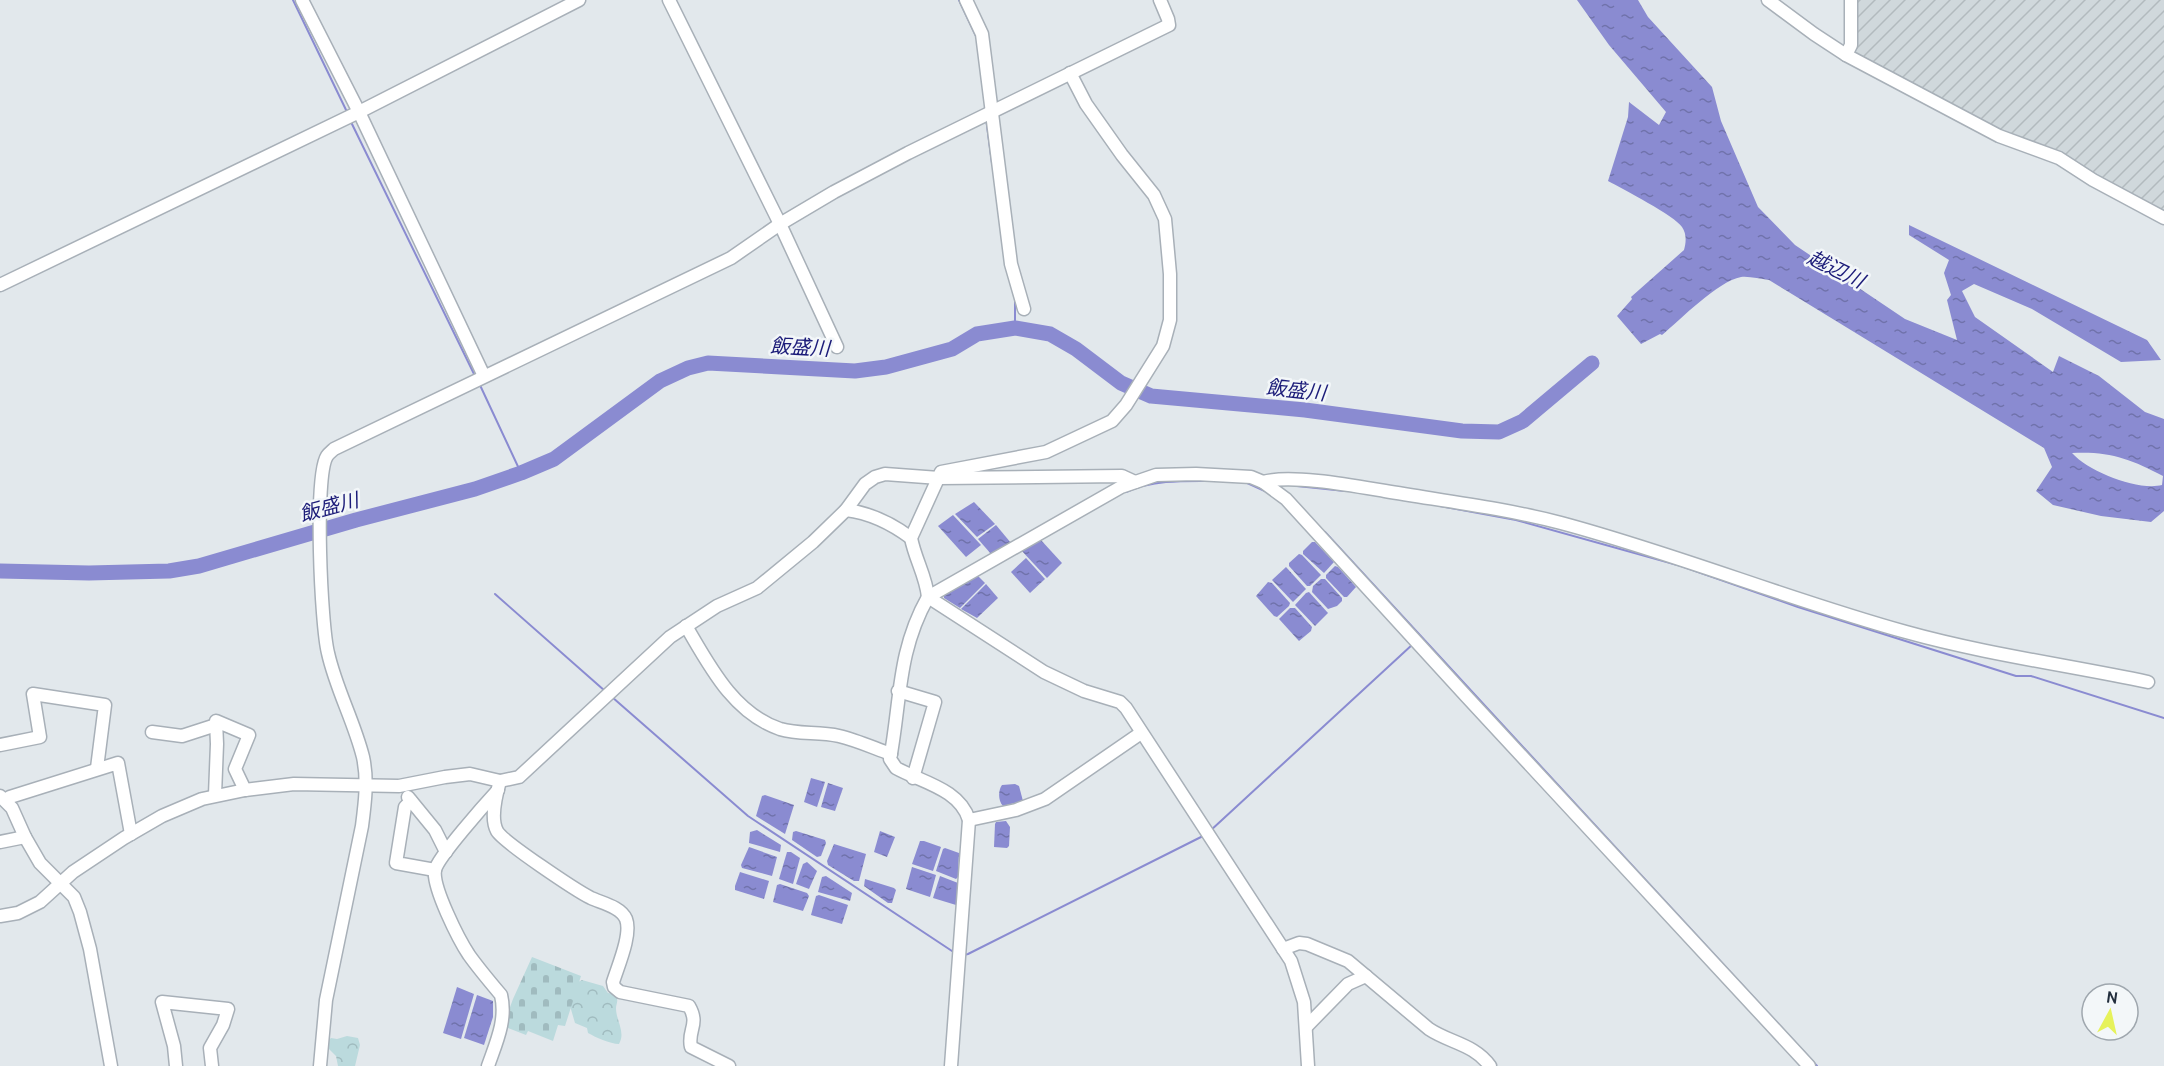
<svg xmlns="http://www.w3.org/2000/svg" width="2164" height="1066" font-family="Cabin,'Noto Sans JP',sans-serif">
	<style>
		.industrial { fill: url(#industrial-furrows) }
		.forest { fill: url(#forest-crowns) }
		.cemetery { fill: url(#cemetery-stones) }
		.water { fill: url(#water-ripples); fill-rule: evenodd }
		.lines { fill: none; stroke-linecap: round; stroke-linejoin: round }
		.stream { stroke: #8a8bd1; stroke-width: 2 }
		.river { stroke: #8a8bd1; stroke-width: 15 }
		.minor-casing { stroke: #a8b0b8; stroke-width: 15 }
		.minor { stroke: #fff; stroke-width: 12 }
		.labels { text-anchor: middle; stroke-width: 5; stroke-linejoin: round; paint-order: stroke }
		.water-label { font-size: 20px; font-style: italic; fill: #1c1c79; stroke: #f3f7f9 }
	</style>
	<defs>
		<pattern id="industrial-furrows" width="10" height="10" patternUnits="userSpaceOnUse" patternTransform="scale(1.5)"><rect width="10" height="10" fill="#d0d8dc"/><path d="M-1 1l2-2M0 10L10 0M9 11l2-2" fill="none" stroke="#b2babe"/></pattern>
		<pattern id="forest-crowns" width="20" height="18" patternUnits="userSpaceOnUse" patternTransform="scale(1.5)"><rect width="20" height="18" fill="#bbdadd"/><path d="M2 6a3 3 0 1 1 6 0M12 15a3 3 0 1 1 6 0" fill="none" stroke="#a0bbbf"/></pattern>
		<pattern id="cemetery-stones" width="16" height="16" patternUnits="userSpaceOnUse" patternTransform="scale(1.5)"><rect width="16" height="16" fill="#bbdadd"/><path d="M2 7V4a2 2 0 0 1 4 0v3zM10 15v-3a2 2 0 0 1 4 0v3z" fill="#a0bbbf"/></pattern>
		<pattern id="water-ripples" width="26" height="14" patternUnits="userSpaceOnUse" patternTransform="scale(1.5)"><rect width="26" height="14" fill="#8a8bd1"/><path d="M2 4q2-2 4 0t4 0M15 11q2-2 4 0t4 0" fill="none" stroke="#7072ab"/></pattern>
	</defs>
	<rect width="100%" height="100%" fill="#e2e8ec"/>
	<!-- industrial -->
	<path class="industrial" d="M1856,0h308v212l-163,-81 -142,-75 -4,-6z"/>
	<!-- forest -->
	<g class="forest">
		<path d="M582,980l21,6 5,7 6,1 3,4c1,4 -1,7 -1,10 0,13 10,24 3,36 -9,0 -24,-7 -31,-11l-1,-5 -12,-5 -5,-17 8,-24z"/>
		<path d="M347,1036l11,2 2,7 -5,21h-17l-2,-10 -7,-7v-9l2,-2 6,1z"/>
	</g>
	<!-- cemetery -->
	<path class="cemetery" d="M532,957l49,19 -16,50 -7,-1 -5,16 -25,-10 -2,4 -23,-9 10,-27z"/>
	<!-- water -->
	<g class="water">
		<path d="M1577,0h61l10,17 64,70 9,34 37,86 37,38 110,74 52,21 -10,-40 4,-5 -7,-22 5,-13 -40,-25v-10l238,115 14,20 -40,2 -89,-53 -58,-25 -12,7 13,26 78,55 6,-16 40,20 46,36 19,7v92l-13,11 -50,-6 -48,-11 -17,-14 16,-24 -8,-19 -275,-168c-9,-1 -20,-4 -28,-3 -23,4 -61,43 -79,58l-2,-1 -19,10 -24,-28 15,-17 -1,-2 53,-47c2,-7 3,-16 -2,-23 -7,-11 -59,-38 -74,-46l20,-64 1,-15 30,23 7,-13 -57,-67zM2072,453c37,-2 59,6 91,23l-1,9c-24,6 -73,-13 -90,-32z"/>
		<path d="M974,502l21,22 -18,13 -22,-23z"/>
		<path d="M953,515l28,30 -15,12 -28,-31z"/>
		<path d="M996,525l15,18 -20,11 -13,-15z"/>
		<path d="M1040,539l22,24 -15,15 -26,-28z"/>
		<path d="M1312,542h3l19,20 -10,11 -21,-19v-3z"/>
		<path d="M1299,554l3,1 19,20 -11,11h-3l-18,-20v-3z"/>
		<path d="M1026,558l19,21 -15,14 -19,-21z"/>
		<path d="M1335,566l3,1 18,20 -9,10h-3l-18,-19v-3z"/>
		<path d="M1286,567l20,22 -13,13 -21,-22z"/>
		<path d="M978,576l7,7 -25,25 -16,-10v-3z"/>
		<path d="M1321,579h4l17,19v3l-5,5 -9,3 -16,-17 1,-6z"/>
		<path d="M1268,582l4,1 18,20 -1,3 -12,11 -3,-1 -18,-20z"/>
		<path d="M986,584l12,14 -21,20 -16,-9z"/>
		<path d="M1309,592l19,21 -13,13 -20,-21 11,-12z"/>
		<path d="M1290,608h5l17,19 -1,4 -12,10 -20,-22z"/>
		<path d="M811,778l14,4 -8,25 -13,-5z"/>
		<path d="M828,783l15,5 -8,23 -14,-4z"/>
		<path d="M1015,784l4,2 4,15 -20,5c-5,-5 -5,-16 -1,-21z"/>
		<path d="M765,795l29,10 -9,29 -29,-18 6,-20z"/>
		<path d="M1006,821l4,6 -1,19 -2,2 -13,-1 1,-23 1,-2z"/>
		<path d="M757,830l24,15 -1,7 -31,-9 1,-11z"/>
		<path d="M796,831l29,9 1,3 -5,13 -4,1 -25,-17 1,-8z"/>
		<path d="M880,831l15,6 -8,20 -13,-5z"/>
		<path d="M920,841h4l17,6 -8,24 -21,-7z"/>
		<path d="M834,844l32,10 -7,27h-5l-26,-16 -1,-4z"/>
		<path d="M749,847l28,10 -5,19 -30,-8 -1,-3z"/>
		<path d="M945,848l14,5 -1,24 -2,2 -20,-8 7,-22z"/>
		<path d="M787,852h4l9,6 -7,26 -14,-5z"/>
		<path d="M807,862l10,9 -8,18 -13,-5 7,-20z"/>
		<path d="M912,867l24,8 -6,22 -24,-8z"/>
		<path d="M740,872l29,9 -5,18 -29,-9v-4z"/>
		<path d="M826,876l26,17 -2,8 -32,-9 4,-15z"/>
		<path d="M940,876l18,7 -2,22 -23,-7z"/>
		<path d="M865,879l29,9 2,2 -4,13h-4l-24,-17z"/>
		<path d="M780,884l27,9 2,3 -6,15 -30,-9 4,-17z"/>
		<path d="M819,895l29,10 -6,19 -31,-9 5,-19z"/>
		<path d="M457,987l17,7 -13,45 -18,-6z"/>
		<path d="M477,995l16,6v16l-9,28 -20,-7z"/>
	</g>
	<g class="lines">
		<!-- stream -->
		<g class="stream">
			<path d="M293,0l55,114"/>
			<path d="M959,0l18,38"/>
			<path d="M986,118l6,45"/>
			<path d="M351,122l124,254"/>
			<path d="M1015,328v-29"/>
			<path d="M479,383l42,90"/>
			<path d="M1245,482l22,10"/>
			<path d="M1297,486l48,5"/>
			<path d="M1126,492c29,-13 61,-11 93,-11"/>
			<path d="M1440,506l76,14 165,46 117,41 218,69h15l133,42"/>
			<path d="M1325,532l492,534"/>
			<path d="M495,594l110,97"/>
			<path d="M612,697l136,119 207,137"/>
			<path d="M1210,831l203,-187"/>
			<path d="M964,955l4,-1 235,-118"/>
		</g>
		<!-- river -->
		<path class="river" d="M0,571l89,2 80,-2 30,-5 157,-46 119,-31 46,-16 33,-14 106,-78 28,-13 20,-5 147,8 31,-4 66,-18 25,-15 38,-6 35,6 26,15 45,34 30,13 154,14 157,21 37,1 24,-11 69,-58"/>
		<defs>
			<g id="minor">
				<path d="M302,0l57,112 125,264"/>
				<path d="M669,0l111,224 57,123"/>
				<path d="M966,0l16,34 29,230 13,45"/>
				<path d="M1768,0l46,34 32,21 153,81 60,22 34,22 71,38"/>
				<path d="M1846,55l5,-10v-45"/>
				<path d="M1070,73l16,31 36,51 32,40 11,24 5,55v46l-7,26 -37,59 -14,16 -66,31 -105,20 -30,66c4,21 15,38 17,59l116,75 40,19 36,11 6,6 165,253 13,41 4,64"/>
				<path d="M0,285l359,-173 220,-112"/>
				<path d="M1263,482c28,-8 92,4 122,9 59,10 118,17 176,32 116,31 229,77 345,109 79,22 161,33 242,50"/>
				<path d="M846,510c25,3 45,13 65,28"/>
				<path d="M686,626c23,39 47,87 94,103 19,6 39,2 59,7 17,4 35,12 52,18"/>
				<path d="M898,691l37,11 -22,76"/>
				<path d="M152,732l30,4 34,-11"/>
				<path d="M0,745l40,-8 -7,-43 72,11 -8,63"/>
				<path d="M500,781c-4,14 -10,37 -3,50 6,11 80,60 94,67 11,5 30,9 35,21 6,15 -8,47 -13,63l1,5 6,5 69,14c11,19 -2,24 2,41l38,19"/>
				<path d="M215,795l2,-51 -1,-23 33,14 -14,34 10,21"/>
				<path d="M0,796l12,12 13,29 15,26 34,34 6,15 10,37 21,117"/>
				<path d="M408,797l27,33 11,22"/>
				<path d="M5,800l5,-3 108,-34 13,71"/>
				<path d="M411,801l-6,6 -9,56 39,7"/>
				<path d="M969,820l47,-10 29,-11 96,-66"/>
				<path d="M0,842l25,-5"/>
				<path d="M0,916l18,-3 22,-11 33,-30 51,-34 38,-22 40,-17 43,-9 49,-6 105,2 46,-9 25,-3 30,7 19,-4 151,-140 47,-31 40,-18 56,-46 33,-32 19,-26 10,-7 10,-3 54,4 183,-2 13,6"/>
				<path d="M1283,949l16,-6 8,1 41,17 81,68c21,14 45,15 61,37"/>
				<path d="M1306,1027l42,-43 18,-8"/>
				<path d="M176,1066l-2,-20 -12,-44 66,7 -5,16 -13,23 2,18"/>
				<path d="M320,1066l6,-66 36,-174c3,-23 6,-46 1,-69 -9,-36 -27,-68 -35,-104 -7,-28 -14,-177 -1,-197 2,-3 5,-5 7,-7l397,-191 49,-34 54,-32 74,-39 261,-128 -1,-6 -8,-19"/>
				<path d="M488,1066c8,-23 19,-46 13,-71 -11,-13 -22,-26 -32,-40 -10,-15 -37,-68 -34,-85 3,-13 51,-67 63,-80"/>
				<path d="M951,1066l18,-246c-9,-31 -48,-38 -73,-52l-6,-9c11,-58 7,-107 38,-162l193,-110 35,-12 40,-1 55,3 12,5 23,17 180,197 343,370"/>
			</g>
		</defs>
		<!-- minor casing -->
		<use href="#minor" class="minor-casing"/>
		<!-- minor -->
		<use href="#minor" class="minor"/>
	</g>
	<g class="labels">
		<!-- water labels -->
		<g class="water-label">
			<text transform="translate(1836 269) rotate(26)" y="7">越辺川</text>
			<text transform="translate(800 347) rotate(3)" y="7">飯盛川</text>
			<text transform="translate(1296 390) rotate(6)" y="7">飯盛川</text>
			<text transform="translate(329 507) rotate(-15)" y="7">飯盛川</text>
		</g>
	</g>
	<!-- north arrow -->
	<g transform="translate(2110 1012) rotate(8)"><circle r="28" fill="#f3f7f9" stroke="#9fa7ae" stroke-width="1.5"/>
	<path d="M0-4.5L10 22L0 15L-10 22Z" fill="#e6f25b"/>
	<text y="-9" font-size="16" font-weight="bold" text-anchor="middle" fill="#222e3d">N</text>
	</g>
</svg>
